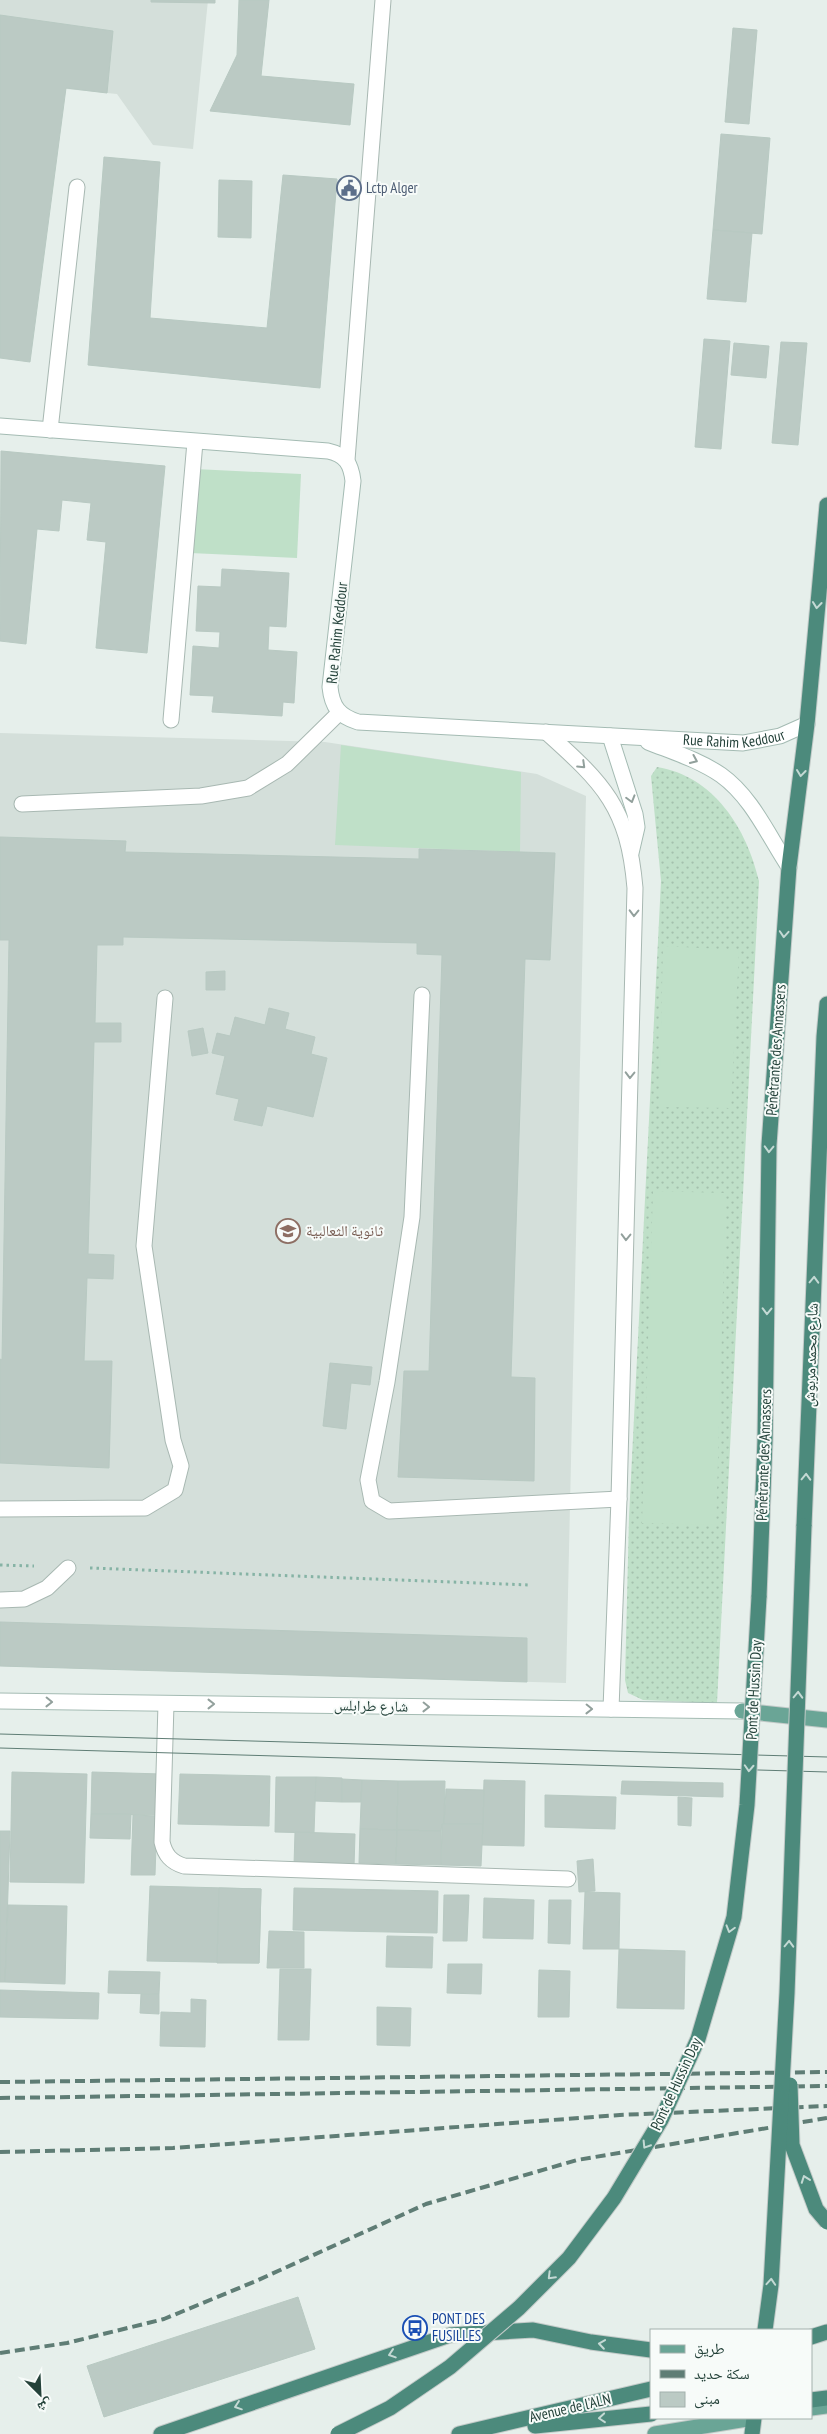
<svg xmlns="http://www.w3.org/2000/svg" width="827" height="2434" font-family="'PT Sans Narrow','Noto Naskh Arabic',sans-serif">
	<style>
		.built { fill: #d4dfda }
		.grass { fill: url(#grass-dots) }
		.pitch { fill: #bfe0c8 }
		.building { fill: #bbcac4; stroke: #b8c9c2 }
		.lines { fill: none; stroke-linecap: round; stroke-linejoin: round }
		.service-casing { stroke: #a8b8b2; stroke-width: 17 }
		.pedestrian-casing { stroke: #a8b8b2; stroke-width: 17 }
		.minor-casing { stroke: #a8b8b2; stroke-width: 17 }
		.tertiary-casing { stroke: #a8b8b2; stroke-width: 17 }
		.secondary-casing { stroke: #a4bbb3; stroke-width: 17 }
		.primary-casing { stroke: #c2cac8; stroke-width: 17 }
		.trunk-casing { stroke: #c2cac8; stroke-width: 17 }
		.path { stroke: #86b3a5; stroke-width: 3; stroke-dasharray: 2.5 4; stroke-linecap: butt }
		.service { stroke: #fff; stroke-width: 15 }
		.pedestrian { stroke: #fff; stroke-width: 15 }
		.minor { stroke: #fff; stroke-width: 15 }
		.tertiary { stroke: #fff; stroke-width: 15 }
		.secondary { stroke: #fff; stroke-width: 15 }
		.primary { stroke: #6aa596; stroke-width: 15 }
		.trunk { stroke: #4c8a7c; stroke-width: 15 }
		.tram { stroke: #5f7d75; stroke-width: 1 }
		.rail { stroke: #5f7d75; stroke-width: 4; stroke-dasharray: 10 5; stroke-linecap: butt }
		.trunk-bridge-casing { stroke: #c2cac8; stroke-width: 17; stroke-linecap: butt }
		.trunk-bridge { stroke: #4c8a7c; stroke-width: 15 }
		.oneway { stroke: #c4d9d4 }
		.oneway2 { stroke: #92a09c }
		.labels { text-anchor: middle; stroke-width: 4; stroke-linejoin: round; paint-order: stroke }
		.service-label { font-size: 15px; fill: #4e5e75; stroke: #f7fbf9; text-anchor: start }
		.street-label { font-size: 15px; fill: #24423a; stroke: #f7fbf9 }
		.education-label { font-size: 15px; fill: #785e54; stroke: #f7fbf9; text-anchor: start }
		.transit-label { font-size: 15px; fill: #164399; stroke: #f7fbf9; text-anchor: start }
	</style>
	<defs>
		<pattern id="grass-dots" width="8" height="8" patternUnits="userSpaceOnUse" patternTransform="scale(1.25)"><rect width="8" height="8" fill="#bfe0c8"/><path d="M2 2h.1M6 6h.1" fill="none" stroke="#a4c1ad" stroke-width="1.8" stroke-linecap="round"/></pattern>
	</defs>
	<rect width="100%" height="100%" fill="#e6efeb"/>
	<!-- built -->
	<g class="built">
		<path d="M0,0h208l-15,149 -40,-4 -36,-51 -51,-5 -66,269z"/>
		<path d="M0,733l325,9 212,32 49,22 -20,887 -566,-17z"/>
	</g>
	<!-- grass -->
	<path class="grass" d="M657,767c57,9 90,62 102,114l-42,822 -74,-3 -15,-7 -3,-13 4,-163 32,-636 -10,-105z"/>
	<!-- pitch -->
	<g class="pitch">
		<path d="M195,469l106,5 -4,84 -107,-5z"/>
		<path d="M341,745l180,27 -1,80 -185,-7z"/>
		<path d="M663,946l76,4 -8,158 -72,-1z"/>
		<path d="M653,1191l73,2 -10,332 -74,-2z"/>
	</g>
	<!-- building -->
	<g class="building">
		<path d="M151,0h64v3l-64,-1z"/>
		<path d="M239,0h30l-8,76 93,8 -4,41 -140,-14 27,-56z"/>
		<path d="M0,15l113,16 -6,62 -41,-5 -36,274 -30,-4z"/>
		<path d="M733,28l24,2 -8,94 -24,-2z"/>
		<path d="M721,134l49,4 -8,96 -49,-4z"/>
		<path d="M104,157l56,5 -10,156 117,10 16,-153 54,4 -17,209 -232,-23z"/>
		<path d="M219,180l33,1 -1,57 -33,-1z"/>
		<path d="M713,230l39,3 -6,69 -39,-3z"/>
		<path d="M704,339l26,2 -9,108 -26,-2z"/>
		<path d="M781,342l26,1 -9,102 -26,-2z"/>
		<path d="M734,343l35,3 -3,32 -35,-3z"/>
		<path d="M1,451l164,15 -18,187 -51,-5 10,-106 -19,-2 4,-37 -29,-3 -3,31 -22,-2 -11,115 -26,-3z"/>
		<path d="M222,569l67,4 -3,54 -17,-1 -1,24 29,2 -3,51 -11,-1 -1,14 -70,-4 2,-16 -24,-1 3,-49 26,2 1,-16 -24,-1 2,-45 23,1z"/>
		<path d="M0,837l126,4 -1,11 294,7v-10l136,4 -5,107 -25,-1 -14,418 24,1 -1,103 -136,-4 6,-106h25l13,-416 -25,-1v-11l-294,-6v8h-26l-2,78h26v19h-27l-6,212 26,1 -1,24 -26,-1 -3,83h28l-3,107 -109,-5v-104l2,1 7,-420h-9z"/>
		<path d="M225,971v19h-19v-18z"/>
		<path d="M269,1008l20,5 -4,16 30,8 -4,17 16,4 -14,59 -46,-11 -5,20 -28,-6 5,-21 -23,-5 9,-38 -13,-3 5,-20 13,3 5,-19 30,8z"/>
		<path d="M203,1028l5,25 -16,3 -4,-25z"/>
		<path d="M330,1363l42,4 -2,18 -19,-2 -5,46 -23,-3z"/>
		<path d="M0,1622l527,16v44l-527,-16z"/>
		<path d="M12,1772l75,2 -3,109 -74,-1z"/>
		<path d="M92,1772l70,2 -1,41 -70,-1z"/>
		<path d="M180,1774l90,2 -1,50 -91,-2z"/>
		<path d="M276,1777h40l-2,56 -39,-1z"/>
		<path d="M316,1777l26,1v24l-27,-1z"/>
		<path d="M342,1779l20,1 -1,22h-19z"/>
		<path d="M362,1780l36,1 -1,49 -37,-1z"/>
		<path d="M484,1780l41,1 -1,65 -42,-1z"/>
		<path d="M398,1781h47l-1,43h-2l-1,7 -44,-1z"/>
		<path d="M622,1781l101,2v14l-102,-3z"/>
		<path d="M446,1789l38,1 -1,34h-39z"/>
		<path d="M545,1795l71,2 -1,32 -70,-2z"/>
		<path d="M678,1797l14,1 -1,28 -13,-1z"/>
		<path d="M91,1814h40l-1,25 -40,-1z"/>
		<path d="M133,1815l24,1 -2,59h-24z"/>
		<path d="M442,1824h41l-2,42 -40,-1z"/>
		<path d="M360,1829l37,1 -1,34 -37,-1z"/>
		<path d="M397,1830l44,1v34l-45,-1z"/>
		<path d="M0,1831h10l-5,151h-5z"/>
		<path d="M295,1832l60,2 -1,33 -60,-2z"/>
		<path d="M593,1859l2,32 -16,1 -2,-31z"/>
		<path d="M150,1886l111,3 -2,74 -112,-2z"/>
		<path d="M219,1888l42,1 -2,74h-42z"/>
		<path d="M294,1888l144,3 -1,42 -144,-3z"/>
		<path d="M585,1892l35,1 -1,56h-36z"/>
		<path d="M444,1895h25l-2,46h-24z"/>
		<path d="M484,1898l50,2 -1,39 -50,-1z"/>
		<path d="M549,1900h22l-1,44 -22,-1z"/>
		<path d="M8,1905l59,1 -2,78 -60,-2z"/>
		<path d="M269,1931l35,1v36h-37z"/>
		<path d="M387,1936l46,1 -1,31 -46,-1z"/>
		<path d="M619,1949l66,2 -1,58 -67,-1z"/>
		<path d="M448,1964h34l-1,30 -34,-1z"/>
		<path d="M280,1969h31l-2,71h-31z"/>
		<path d="M539,1970l31,1 -1,46h-31z"/>
		<path d="M109,1971l51,1 -1,22 -51,-1z"/>
		<path d="M0,1990l99,3 -1,26 -98,-2z"/>
		<path d="M141,1994h18v20l-19,-1z"/>
		<path d="M191,1999l15,1 -1,47 -45,-1 1,-34 30,1z"/>
		<path d="M377,2007l34,1 -1,38 -33,-1z"/>
		<path d="M298,2297l17,52 -211,68 -17,-51z"/>
	</g>
	<g class="lines">
		<defs>
			<g id="service">
				<path d="M171,720l24,-278"/>
				<path d="M22,804l179,-8 47,-8 39,-24 52,-51"/>
				<path d="M422,995l-10,222 -25,165 -19,98 4,21 17,10 230,-12"/>
				<path d="M0,1509l145,-1 30,-18 6,-24 -8,-26 -29,-194 21,-248"/>
				<path d="M0,1600l24,-1 23,-11 21,-20"/>
			</g>
			<path id="pedestrian" d="M166,1704l-4,138c3,13 9,20 22,24l384,13"/>
			<g id="minor">
				<path d="M50,430l27,-243"/>
				<path d="M347,460l36,-460"/>
			</g>
			<path id="tertiary" d="M546,732c58,52 82,75 89,156l-16,611 -8,210"/>
			<g id="secondary">
				<path id="s1" d="M0,426l328,25c18,4 23,13 25,30l-23,206c2,20 9,29 28,35l385,21 37,-7 27,-12"/>
				<path d="M610,736l25,78 2,13 -6,26"/>
				<path d="M648,742c25,10 51,18 73,33 31,22 48,62 68,92"/>
				<path d="M0,1701l742,10"/>
			</g>
			<g id="primary">
				<path d="M742,1711l85,9"/>
				<path d="M811,2408l16,-2"/>
				<path d="M655,2434l98,-16"/>
			</g>
			<g id="trunk">
				<path d="M804,1526l20,-489 3,-33"/>
				<path d="M759,1597l6,-157 4,-295 20,-278 18,-143 20,-219"/>
				<path d="M811,2337l16,-5"/>
				<path d="M811,2400l16,-2"/>
				<path d="M535,2426l116,-12"/>
				<path d="M161,2434l289,-99 83,-5 58,12 60,8"/>
				<path d="M459,2434l192,-45"/>
				<path d="M752,2434l2,-16"/>
			</g>
		</defs>
		<!-- service casing -->
		<use href="#service" class="service-casing"/>
		<!-- pedestrian casing -->
		<use href="#pedestrian" class="pedestrian-casing"/>
		<!-- minor casing -->
		<use href="#minor" class="minor-casing"/>
		<!-- tertiary casing -->
		<use href="#tertiary" class="tertiary-casing"/>
		<!-- secondary casing -->
		<use href="#secondary" class="secondary-casing"/>
		<!-- primary casing -->
		<use href="#primary" class="primary-casing"/>
		<!-- trunk casing -->
		<use href="#trunk" class="trunk-casing"/>
		<!-- path -->
		<g class="path">
			<path d="M0,1565l34,1"/>
			<path d="M90,1568l439,17"/>
		</g>
		<!-- service -->
		<use href="#service" class="service"/>
		<!-- pedestrian -->
		<use href="#pedestrian" class="pedestrian"/>
		<!-- minor -->
		<use href="#minor" class="minor"/>
		<!-- tertiary -->
		<use href="#tertiary" class="tertiary"/>
		<!-- secondary -->
		<use href="#secondary" class="secondary"/>
		<!-- primary -->
		<use href="#primary" class="primary"/>
		<!-- trunk -->
		<use href="#trunk" class="trunk"/>
		<!-- tram -->
		<g class="tram">
			<path d="M0,1734l827,23"/>
			<path d="M0,1748l827,24"/>
		</g>
		<!-- rail -->
		<g class="rail">
			<path d="M0,2082l827,-10"/>
			<path d="M0,2098l827,-12"/>
			<path d="M0,2152l173,-4 447,-33 207,-9"/>
			<path d="M0,2353l67,-10 97,-24 92,-38 170,-77 151,-44 250,-42"/>
		</g>
		<defs>
			<g id="trunk-bridge">
				<path d="M790,2085l2,60 24,64 11,13"/>
				<path d="M765,2330l6,-45 16,-292 17,-467"/>
				<path d="M338,2434l52,-26 60,-41 69,-59 50,-50 45,-60 47,-78 37,-81 36,-122 13,-112 12,-208"/>
			</g>
		</defs>
		<!-- trunk-bridge casing -->
		<use href="#trunk-bridge" class="trunk-bridge-casing"/>
		<!-- trunk-bridge -->
		<use href="#trunk-bridge" class="trunk-bridge"/>
	</g>
	<!-- one-way arrows -->
	<defs><path id="oneway-chevron" d="M-2-3.5L2.5 0L-2 3.5" fill="none" stroke-width="1.6" stroke-linecap="round" stroke-linejoin="round" transform="scale(1.25)"/></defs>
	<g class="oneway">
		<use href="#oneway-chevron" transform="translate(817 605) rotate(96)"/>
		<use href="#oneway-chevron" transform="translate(801 773) rotate(97)"/>
		<use href="#oneway-chevron" transform="translate(784 934) rotate(94)"/>
		<use href="#oneway-chevron" transform="translate(769 1149) rotate(92)"/>
		<use href="#oneway-chevron" transform="translate(814 1280) rotate(-88)"/>
		<use href="#oneway-chevron" transform="translate(767 1311) rotate(91)"/>
		<use href="#oneway-chevron" transform="translate(806 1477) rotate(-88)"/>
		<use href="#oneway-chevron" transform="translate(798 1695) rotate(-88)"/>
		<use href="#oneway-chevron" transform="translate(749 1768) rotate(93)"/>
		<use href="#oneway-chevron" transform="translate(730 1929) rotate(106)"/>
		<use href="#oneway-chevron" transform="translate(789 1944) rotate(-88)"/>
		<use href="#oneway-chevron" transform="translate(646 2145) rotate(122)"/>
		<use href="#oneway-chevron" transform="translate(805 2179) rotate(-110)"/>
		<use href="#oneway-chevron" transform="translate(551 2276) rotate(135)"/>
		<use href="#oneway-chevron" transform="translate(771 2282) rotate(-86)"/>
		<use href="#oneway-chevron" transform="translate(602 2344) rotate(-172)"/>
		<use href="#oneway-chevron" transform="translate(392 2354) rotate(162)"/>
		<use href="#oneway-chevron" transform="translate(238 2406) rotate(161)"/>
		<use href="#oneway-chevron" transform="translate(602 2418) rotate(175)"/>
	</g>
	<g class="oneway2">
		<use href="#oneway-chevron" transform="translate(694 760) rotate(24)"/>
		<use href="#oneway-chevron" transform="translate(582 765) rotate(44)"/>
		<use href="#oneway-chevron" transform="translate(631 799) rotate(74)"/>
		<use href="#oneway-chevron" transform="translate(634 913) rotate(91)"/>
		<use href="#oneway-chevron" transform="translate(630 1075) rotate(91)"/>
		<use href="#oneway-chevron" transform="translate(626 1237) rotate(91)"/>
		<use href="#oneway-chevron" transform="translate(49 1702) rotate(1)"/>
		<use href="#oneway-chevron" transform="translate(211 1704)"/>
		<use href="#oneway-chevron" transform="translate(426 1707) rotate(1)"/>
		<use href="#oneway-chevron" transform="translate(589 1709) rotate(1)"/>
	</g>
	<!-- icons -->
	<defs>
		<symbol id="civic-ring" viewBox="-11 -11 22 22"><circle r="9.5" fill="#f7fbf9" stroke="#5c6f8a" stroke-width="1.5"/><path d="M-.6-6.5H3V-4.5H.6V-3L4-1V1h2V6H-6V1h2V-1L-.6-3ZM-1.2 2.5V6h2.4V2.5Z" fill="#5c6f8a"/></symbol>
		<symbol id="school-ring" viewBox="-11 -11 22 22"><circle r="9.5" fill="#f7fbf9" stroke="#8d6e63" stroke-width="1.5"/><path d="M0-5L7-2L0 1L-7-2ZM-4 1L0 2.5L4 1V4Q0 6-4 4Z" fill="#8d6e63"/></symbol>
		<symbol id="bus-ring" viewBox="-11 -11 22 22"><circle r="9.5" fill="#f7fbf9" stroke="#1a4fb4" stroke-width="1.5"/><path d="M-5-6H5V4H4V6H2V4H-2V6H-4V4H-5ZM-3.5-4V0h7V-4ZM-3.5 1.2v1.5H-2V1.2ZM2 1.2v1.5H3.5V1.2Z" fill="#1a4fb4"/></symbol>
	</defs>
	<g fill-rule="evenodd">
		<use href="#civic-ring" x="335" y="174" width="28" height="28"/>
		<use href="#school-ring" x="274" y="1217" width="28" height="28"/>
		<use href="#bus-ring" x="401" y="2314" width="28" height="28"/>
	</g>
	<g class="labels">
		<!-- service labels -->
		<g class="service-label">
			<text x="366" y="193">Lctp Alger</text>
		</g>
		<!-- street labels -->
		<g class="street-label">
			<text transform="translate(337 633) rotate(-84)" y="5">Rue Rahim Keddour</text>
			<text dy="5" stroke="none"><textPath href="#s1" startOffset="1004">Rue Rahim Keddour</textPath></text>
			<text transform="translate(776 1050) rotate(-86)" y="5">Pénétrante des Annassers</text>
			<text transform="translate(811 1355) rotate(-88)" y="5">شارع محمد مربوش</text>
			<text transform="translate(764 1455) rotate(-88)" y="5">Pénétrante des Annassers</text>
			<text transform="translate(754 1690) rotate(-87)" y="5">Pont de Hussin Day</text>
			<text transform="translate(371 1706) rotate(1)" y="5">شارع طرابلس</text>
			<text transform="translate(676 2084) rotate(-65)" y="5">Pont de Hussin Day</text>
			<text transform="translate(570 2408) rotate(-13)" y="5">Avenue de l'ALN</text>
		</g>
		<!-- education labels -->
		<g class="education-label">
			<text x="306" y="1236">ثانوية الثعالبية</text>
		</g>
		<!-- transit labels -->
		<g class="transit-label">
			<text x="432" y="2324">PONT DES<tspan x="432" dy="17">FUSILLES</tspan></text>
		</g>
	</g>
	<!-- legend -->
	<rect x="650" y="2329" width="162" height="90" fill="#f7fbf9" stroke="#a3b1ad"/>
	<rect x="660" y="2345" width="25" height="8" fill="#6aa596" stroke="#a3b1ad"/>
	<text x="694" y="2354" font-size="15" fill="#24423a">طريق</text>
	<rect x="660" y="2370" width="25" height="8" fill="#5f7d75" stroke="#a3b1ad"/>
	<text x="694" y="2379" font-size="15" fill="#24423a">سكة حديد</text>
	<rect x="660" y="2392" width="25" height="15" fill="#bbcac4" stroke="#a3b1ad"/>
	<text x="694" y="2404" font-size="15" fill="#24423a">مبنى</text>
	<!-- north arrow -->
	<g transform="translate(40 2394) rotate(156)" stroke="#f7fbf9" stroke-width="4" paint-order="stroke">
	<path d="M0-4L9 19L0 12L-9 19Z" fill="#24423a"/>
	<text y="-8" font-size="14" font-weight="bold" text-anchor="middle" fill="#24423a">ش</text>
	</g>
</svg>
